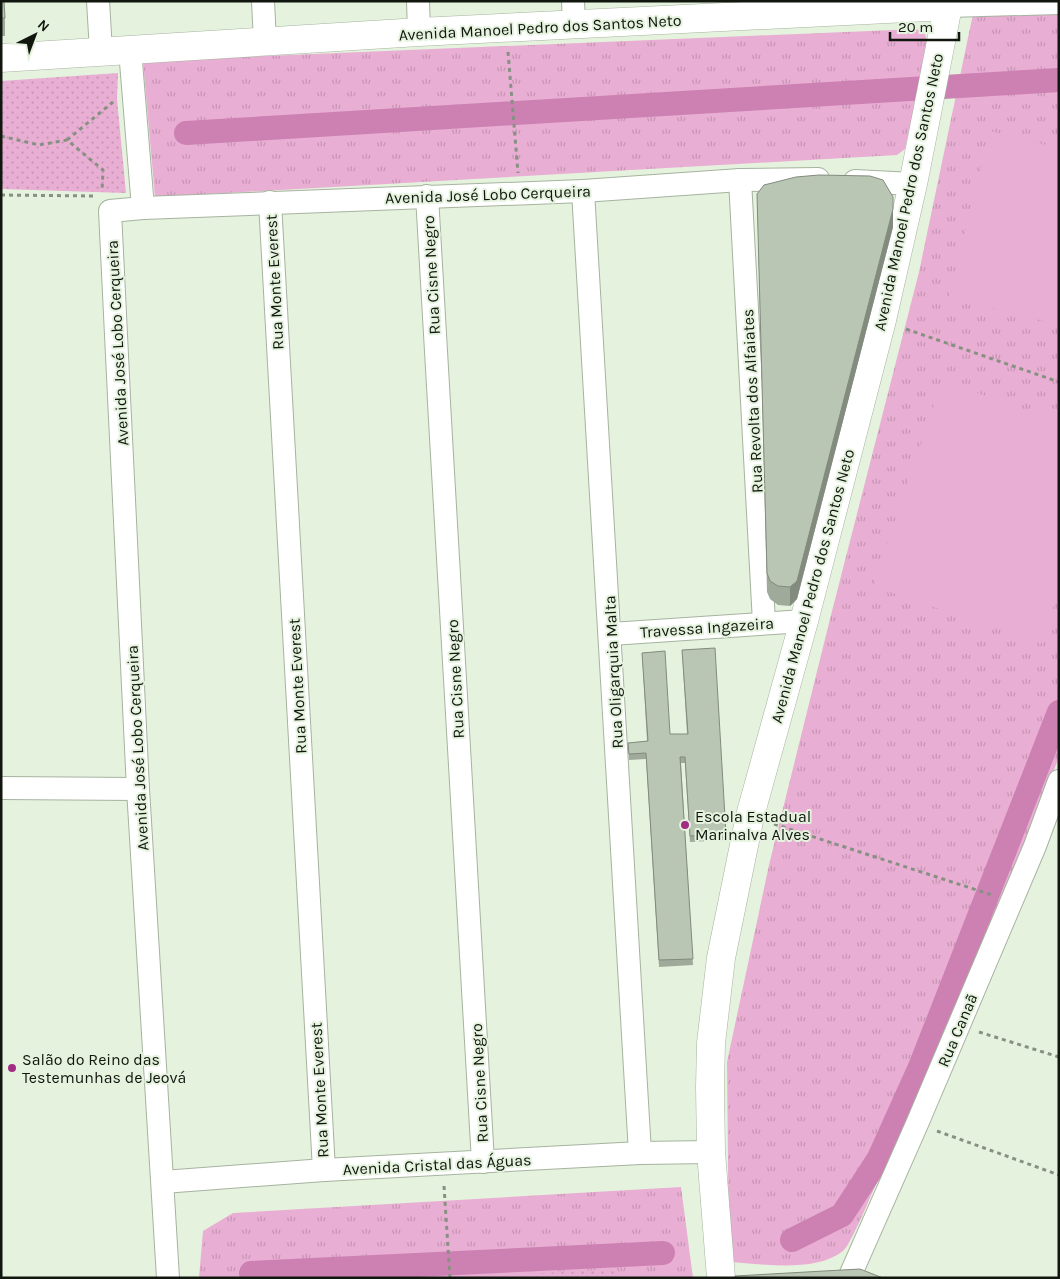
<svg xmlns="http://www.w3.org/2000/svg" width="1060" height="1279" font-family="Karla,sans-serif">
	<style>
		.grass { fill: url(#grass-tufts) }
		.park { fill: url(#park-dots) }
		.pitch { fill: #e9aed3 }
		.lines { fill: none; stroke-linecap: round; stroke-linejoin: round }
		.canal { stroke: #cd81b3; stroke-width: 24 }
		.minor-casing { stroke: #a6b39f; stroke-width: 24 }
		.tertiary-casing { stroke: #a6b39f; stroke-width: 29 }
		.path { stroke: #879182; stroke-width: 3; stroke-dasharray: 4 4; stroke-linecap: butt }
		.minor { stroke: #fff; stroke-width: 22 }
		.tertiary { stroke: #fff; stroke-width: 28 }
		.wall { fill: #9faa9a }
		.shaded-wall { fill: #828b7d }
		.building { fill: #b9c6b3; stroke: #828b7d }
		.poi-dot { fill: #a32c83; stroke: #e5f3de; stroke-width: 2 }
		.labels { text-anchor: middle; stroke-width: 4; stroke-linejoin: round; paint-order: stroke }
		.street-label { font-size: 16px; fill: #11160f; stroke: #e5f3de }
		.poi-label { font-size: 16px; fill: #11160f; stroke: #e5f3de; text-anchor: start }
	</style>
	<defs>
		<pattern id="grass-tufts" width="24" height="20" patternUnits="userSpaceOnUse" patternTransform="scale(1.25)"><rect width="24" height="20" fill="#e9aed3"/><path d="M3 7l-1-3M5 7V3M7 7l1-3M15 17l-1-3M17 17v-4M19 17l1-3" fill="none" stroke="#c795b4"/></pattern>
		<pattern id="park-dots" width="8" height="8" patternUnits="userSpaceOnUse" patternTransform="scale(1.25)"><rect width="8" height="8" fill="#e9aed3"/><path d="M2 2h.1M6 6h.1" fill="none" stroke="#c795b4" stroke-width="1.8" stroke-linecap="round"/></pattern>
	</defs>
	<rect width="100%" height="100%" fill="#e5f3de"/>
	<!-- grass -->
	<g class="grass">
		<path d="M973,14l86,1v742c-54,143 -116,284 -181,423 -6,12 -27,65 -35,71 -28,22 -80,13 -114,11l-2,-200 42,-197 61,-246 89,-347z"/>
		<path d="M917,29l8,5 3,10 -23,105 -8,6 -742,42 -12,-136z"/>
		<path d="M681,1187l12,91h-494l4,-47 30,-18z"/>
	</g>
	<!-- park -->
	<g class="park">
		<path d="M118,73l-1,26 9,94 -125,-4v-108z"/>
		<path d="M617,1269v9h-108v-3z"/>
	</g>
	<!-- pitch -->
	<g class="pitch">
		<path d="M990,131l69,17v177l-110,-28z"/>
		<path d="M942,381l117,40v169l-18,54 -168,-58z"/>
	</g>
	<g class="lines">
		<!-- canal -->
		<g class="canal">
			<path d="M186,133l873,-53"/>
			<path d="M792,1240l50,-25 37,-57 41,-91 139,-355"/>
			<path d="M251,1273l412,-20"/>
		</g>
		<defs>
			<g id="minor">
				<path d="M98,1l3,50"/>
				<path d="M263,1l2,41"/>
				<path d="M418,1l1,31"/>
				<path d="M573,1l1,25"/>
				<path d="M948,6l111,-3"/>
				<path d="M130,50l13,158"/>
				<path d="M740,180l24,443"/>
				<path d="M855,181l58,3"/>
				<path d="M583,191l57,962"/>
				<path d="M427,196l56,966"/>
				<path d="M270,202l54,968"/>
				<path d="M611,634l193,-13"/>
				<path d="M1,788l137,1"/>
				<path d="M163,1182l161,-12 316,-17 71,-1"/>
				<path d="M168,1278l-30,-489 -28,-578 33,-3 440,-17 157,-11 78,-1"/>
				<path d="M849,1278l68,-154 118,-278 24,-65"/>
			</g>
			<g id="tertiary">
				<path d="M1,58l418,-26 529,-26"/>
				<path d="M721,1278l-10,-126 -1,-65 1,-44 10,-85 29,-142 54,-195 78,-301 31,-136 36,-183"/>
			</g>
		</defs>
		<!-- minor casing -->
		<use href="#minor" class="minor-casing"/>
		<!-- tertiary casing -->
		<use href="#tertiary" class="tertiary-casing"/>
		<!-- path -->
		<g class="path">
			<path d="M508,52l10,121"/>
			<path d="M1,136l38,9 28,-5 36,30 -1,21"/>
			<path d="M67,140l46,-38"/>
			<path d="M1,195l92,1"/>
			<path d="M906,329l153,53"/>
			<path d="M774,824l218,71"/>
			<path d="M979,1032l80,25"/>
			<path d="M937,1131l122,44"/>
			<path d="M444,1186l6,92"/>
		</g>
		<!-- minor -->
		<use href="#minor" class="minor"/>
		<!-- tertiary -->
		<use href="#tertiary" class="tertiary"/>
	</g>
	<!-- wall -->
	<g class="wall">
		<path d="M1,1l4,17v18h-4z"/>
		<path d="M757,194l136,33 -96,372 -7,7 -12,-1 -8,-6 -3,-7z"/>
		<path d="M682,650l44,184v6l-36,2 -5,-79h-4l12,202 -34,2 -13,-208 -17,1 -1,-17 19,-2 -5,-88 28,81h17z"/>
	</g>
	<!-- shaded-wall -->
	<path class="shaded-wall" d="M893,209v18l-96,372 -7,7v-19z"/>
	<!-- building -->
	<g class="building">
		<path d="M1,1h3l1,17h-4z"/>
		<path d="M819,175l51,1 13,4 10,17v12l-96,372 -7,6 -12,-1 -8,-5 -3,-8 -10,-379 7,-9 32,-8z"/>
		<path d="M715,648l11,186 -36,2 -5,-79h-5l13,202 -34,1 -13,-207 -17,1 -1,-11 20,-2 -6,-88 23,-2 5,83h18l-6,-84z"/>
		<path d="M860,1269l23,9h-148v-2z"/>
	</g>
	<!-- markers -->
	<g class="poi-dot">
		<circle cx="685" cy="825" r="5"/>
		<circle cx="12" cy="1068" r="5"/>
	</g>
	<g class="labels">
		<!-- street labels -->
		<g class="street-label">
			<text transform="translate(540 27) rotate(-3)" y="6">Avenida Manoel Pedro dos Santos Neto</text>
			<text transform="translate(908 192) rotate(-78)" y="6">Avenida Manoel Pedro dos Santos Neto</text>
			<text transform="translate(488 194) rotate(-2)" y="6">Avenida José Lobo Cerqueira</text>
			<text transform="translate(431 275) rotate(-93)" y="6">Rua Cisne Negro</text>
			<text transform="translate(274 282) rotate(-93)" y="6">Rua Monte Everest</text>
			<text transform="translate(117 343) rotate(-93)" y="6">Avenida José Lobo Cerqueira</text>
			<text transform="translate(752 401) rotate(-93)" y="6">Rua Revolta dos Alfaiates</text>
			<text transform="translate(812 586) rotate(-75)" y="6">Avenida Manoel Pedro dos Santos Neto</text>
			<text transform="translate(707 627) rotate(-4)" y="6">Travessa Ingazeira</text>
			<text transform="translate(613 672) rotate(-93)" y="6">Rua Oligarquia Malta</text>
			<text transform="translate(455 679) rotate(-93)" y="6">Rua Cisne Negro</text>
			<text transform="translate(297 686) rotate(-93)" y="6">Rua Monte Everest</text>
			<text transform="translate(137 748) rotate(-93)" y="6">Avenida José Lobo Cerqueira</text>
			<text transform="translate(957 1030) rotate(-67)" y="6">Rua Canaã</text>
			<text transform="translate(479 1083) rotate(-93)" y="6">Rua Cisne Negro</text>
			<text transform="translate(319 1090) rotate(-93)" y="6">Rua Monte Everest</text>
			<text transform="translate(437 1164) rotate(-3)" y="6">Avenida Cristal das Águas</text>
		</g>
		<!-- poi labels -->
		<g class="poi-label">
			<text x="695" y="822">Escola Estadual<tspan x="695" dy="18">Marinalva Alves</tspan></text>
			<text x="22" y="1065">Salão do Reino das<tspan x="22" dy="18">Testemunhas de Jeová</tspan></text>
		</g>
	</g>
	<!-- border -->
	<rect width="1060" height="1279" fill="none" stroke="#11160f" stroke-width="5"/>
	<!-- north arrow -->
	<g transform="translate(35 35) rotate(42)" stroke="#e5f3de" stroke-width="4" paint-order="stroke">
	<path d="M0-4L9 19L0 12L-9 19Z" fill="#11160f"/>
	<text y="-8" font-size="14" font-weight="bold" text-anchor="middle" fill="#11160f">N</text>
	</g>
	<!-- scale -->
	<path d="M890 32v8h69v-8" fill="none" stroke="#11160f" stroke-width="2.5"/>
	<text x="898" y="32" font-size="15" fill="#11160f" stroke="#e5f3de" stroke-width="4" paint-order="stroke">20 m</text>
</svg>
